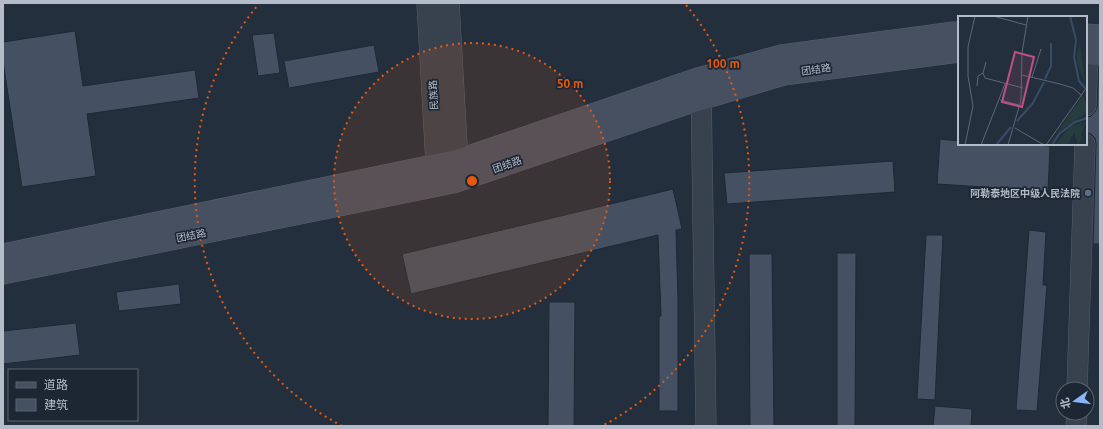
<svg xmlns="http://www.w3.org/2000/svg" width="1103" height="429" font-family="Ubuntu,'Noto Sans SC',sans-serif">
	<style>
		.building { fill: #455162; stroke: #1f2835 }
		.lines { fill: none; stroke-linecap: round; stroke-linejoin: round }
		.minor-casing { stroke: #565f6c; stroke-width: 21 }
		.tertiary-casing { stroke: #565f6c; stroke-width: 23 }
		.secondary-casing { stroke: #565f6c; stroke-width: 23 }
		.minor { stroke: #38414e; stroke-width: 20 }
		.tertiary { stroke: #38414e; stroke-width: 22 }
		.secondary { stroke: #465061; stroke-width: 22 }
		.ring { fill: none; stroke: #e8590c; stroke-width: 2; stroke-dasharray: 2 4 }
		.service-dot { fill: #5c6f8a; stroke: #1d2633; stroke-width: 1.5 }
		.labels { text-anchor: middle; stroke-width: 3.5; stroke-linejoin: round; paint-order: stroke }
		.street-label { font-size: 10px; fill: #b4bcc9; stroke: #1d2633 }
		.poi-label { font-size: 10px; font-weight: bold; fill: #b4bcc9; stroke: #1d2633; text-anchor: end }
		.inset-river { fill: none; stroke: #394c67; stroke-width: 2 }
		.inset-road { fill: none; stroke: #5e6776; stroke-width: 1 }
		.view { fill: #bd5182; fill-opacity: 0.15; stroke: #bd5182; stroke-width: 2 }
		.inset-edge { fill: none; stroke: #b4bcc9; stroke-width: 2 }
		.centre { fill: #e8590c; stroke: #1d2633; stroke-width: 2 }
		.ring-label { font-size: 12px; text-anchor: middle; font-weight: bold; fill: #e8590c; stroke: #1d2633; stroke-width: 3.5; stroke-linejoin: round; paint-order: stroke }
	</style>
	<rect width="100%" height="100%" fill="#242f3e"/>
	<!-- building -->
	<g class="building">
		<path d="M75,31l8,55 112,-16 4,28 -112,16 9,62 -74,11 -19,-126v-19z"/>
		<path d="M274,33l6,40 -22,3 -6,-41z"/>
		<path d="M374,45l5,27 -90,16 -5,-27z"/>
		<path d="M1099,66h1v178h-7l3,-100 -1,-6 -4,-4 -5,-1v-16l5,-1 4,-4 2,-5z"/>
		<path d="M940,139l19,2v3h62l29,2 -2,45 -111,-7z"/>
		<path d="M893,161l2,31 -168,12 -3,-31z"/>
		<path d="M673,189l9,40 -6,1 2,70v111h-19v-95h2l-3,-81 -247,59 -9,-40z"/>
		<path d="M1029,230l17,2 -3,53h4l-10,126 -21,-1z"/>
		<path d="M926,235h17l-8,165 -18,-1z"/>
		<path d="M837,253h19l-1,173h-18z"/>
		<path d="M749,254h23l2,172h-24z"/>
		<path d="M179,284l2,20 -62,7 -3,-19z"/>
		<path d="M549,302h26l-1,124h-26z"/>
		<path d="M76,323l4,32 -77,9v-33z"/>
		<path d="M935,406l37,3 -1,17h-38z"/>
	</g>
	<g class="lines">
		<defs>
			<g id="minor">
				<path d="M701,84l5,342"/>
				<path d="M1086,106l2,-53"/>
				<path d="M1077,389l8,-245"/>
				<path d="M1076,426l1,-13"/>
			</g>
			<g id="tertiary">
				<path d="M428,3l9,162 -1,19"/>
				<path d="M448,3l10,177"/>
			</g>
			<g id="secondary">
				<path d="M1086,35l14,1"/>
				<path d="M1086,53l14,1"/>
				<path d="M3,255l454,-94 244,-83 80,-22 173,-23h5"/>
				<path d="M3,273l450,-91 234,-79 97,-29 175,-23"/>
			</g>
		</defs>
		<!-- minor casing -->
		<use href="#minor" class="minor-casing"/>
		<!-- tertiary casing -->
		<use href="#tertiary" class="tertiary-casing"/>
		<!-- secondary casing -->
		<use href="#secondary" class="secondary-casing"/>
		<!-- minor -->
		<use href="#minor" class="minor"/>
		<!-- tertiary -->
		<use href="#tertiary" class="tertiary"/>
		<!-- secondary -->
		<use href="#secondary" class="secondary"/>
	</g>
	<!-- distance rings -->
	<circle cx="472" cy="181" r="138" fill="#e8590c" fill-opacity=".12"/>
	<g class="ring">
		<circle cx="472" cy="181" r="138"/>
		<path d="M342 426A277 277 0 0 1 258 5M686 5A277 277 0 0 1 602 426"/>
	</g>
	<!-- markers -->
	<circle class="service-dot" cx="1088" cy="193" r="4"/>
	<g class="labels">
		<!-- street labels -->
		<g class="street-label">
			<text transform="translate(816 69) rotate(-8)" y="4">团结路</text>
			<text transform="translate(433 95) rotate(-93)" y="4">民族路</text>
			<text transform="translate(507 164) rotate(-19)" y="4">团结路</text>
			<text transform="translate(191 235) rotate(-11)" y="4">团结路</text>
		</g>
		<!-- poi labels -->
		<g class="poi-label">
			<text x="1080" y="197">阿勒泰地区中级人民法院</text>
		</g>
	</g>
	<!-- overview -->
	<g transform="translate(958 16)">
		<rect width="129" height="129" fill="#242f3e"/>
		<path d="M122,27l4,34 1,6 -8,-19v-10zM128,104l-5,15 2,2 -5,8 -4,-13 -6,13h-13l14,-17 13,-6 -1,6z" fill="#263c3f"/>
		<path d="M125,79l4,11 -1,7 -29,20z" fill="#263c3f"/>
		<path class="inset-river" d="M112,0l6,24 -2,17 5,24 6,7M87,63l6,-13v-23M59,105l16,-18 11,-21M38,129l15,-18M94,129l7,-11 16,-12 12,-4"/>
		<path class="inset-road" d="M35,0l33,9M28,46l-3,11 2,5 38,10M64,59l38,9 13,4 8,7M74,61l9,-28M19,70l1,-10 5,-3M42,84l19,5M57,112l29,17M7,129l8,-39 -5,-30v-29l7,-31M23,129l24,-61M50,129l13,-45 1,-47 6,-37M88,129l41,-58"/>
		<path class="view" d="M57,36l19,5 -12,50 -20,-5z"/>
		<rect width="129" height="129" class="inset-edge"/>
	</g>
	<circle cx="472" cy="181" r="6" class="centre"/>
	<g class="ring-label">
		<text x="723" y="68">100 m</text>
		<text x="570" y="88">50 m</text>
	</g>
	<!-- border -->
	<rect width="1103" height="429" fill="none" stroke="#b4bcc9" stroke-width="8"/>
	<!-- legend -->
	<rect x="8" y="369" width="130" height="52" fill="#1d2633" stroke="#59626f"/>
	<rect x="16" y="382" width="20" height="6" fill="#465061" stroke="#59626f"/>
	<text x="44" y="389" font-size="12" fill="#b4bcc9">道路</text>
	<rect x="16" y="399" width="20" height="12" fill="#455162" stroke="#59626f"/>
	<text x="44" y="409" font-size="12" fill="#b4bcc9">建筑</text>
	<!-- north arrow -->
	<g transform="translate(1075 401) rotate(256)"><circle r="19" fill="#1d2633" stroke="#59626f"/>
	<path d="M0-3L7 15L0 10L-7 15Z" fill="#8ab4f8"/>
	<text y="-6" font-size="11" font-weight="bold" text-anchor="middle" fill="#b4bcc9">北</text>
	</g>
</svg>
